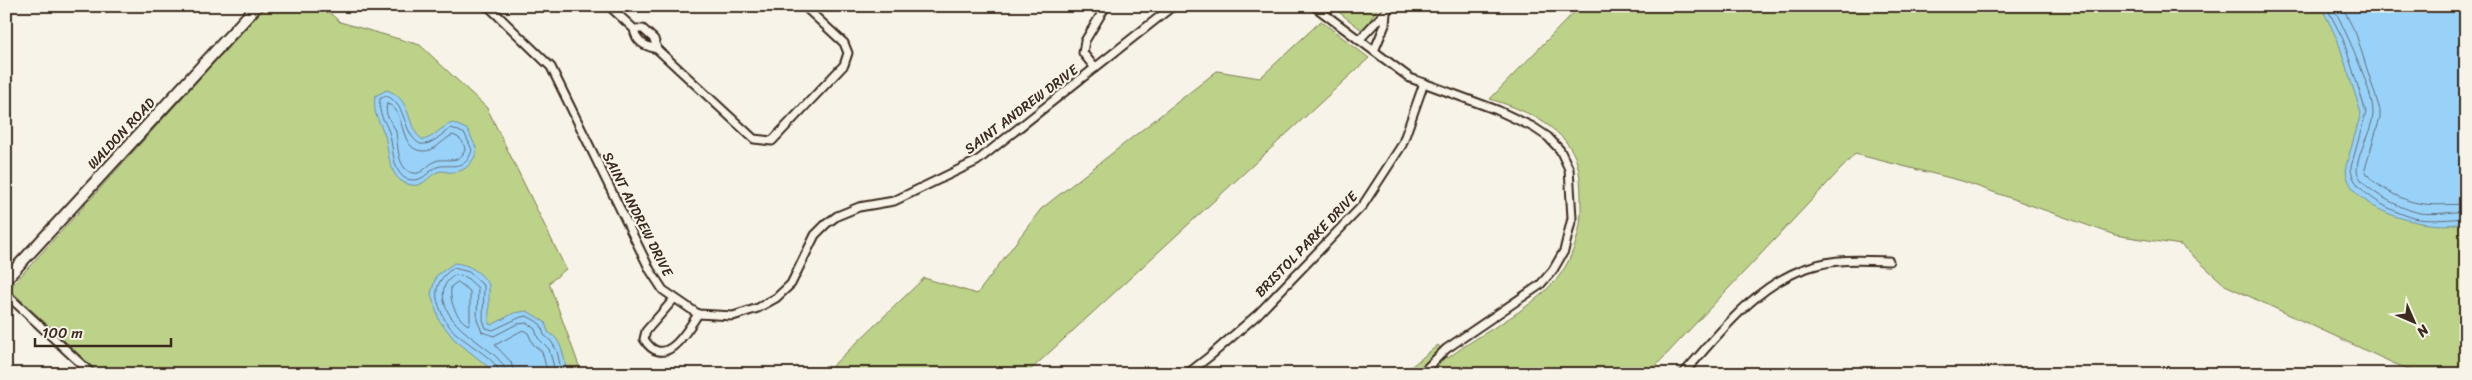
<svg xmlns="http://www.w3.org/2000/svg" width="2472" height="380" font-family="Sriracha,sans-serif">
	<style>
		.green { fill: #bcd288; stroke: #7c7e53 }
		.water { fill: #99d2f9; stroke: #738fa1 }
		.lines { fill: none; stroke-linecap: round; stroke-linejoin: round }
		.shore { stroke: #616d76; stroke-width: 1 }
		.street-casing { stroke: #3b2a1e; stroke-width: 11 }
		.secondary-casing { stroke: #3b2a1e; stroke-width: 14 }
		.street { stroke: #f7f3e8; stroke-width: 7 }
		.secondary { stroke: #f7f3e8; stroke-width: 10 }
		.labels { text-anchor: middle; stroke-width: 4.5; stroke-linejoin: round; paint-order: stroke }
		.street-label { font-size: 14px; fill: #3b2a1e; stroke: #f7f3e8 }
	</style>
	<rect width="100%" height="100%" fill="#f7f3e8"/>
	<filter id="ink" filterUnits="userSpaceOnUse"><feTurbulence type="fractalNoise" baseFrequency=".02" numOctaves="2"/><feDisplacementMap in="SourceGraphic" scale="10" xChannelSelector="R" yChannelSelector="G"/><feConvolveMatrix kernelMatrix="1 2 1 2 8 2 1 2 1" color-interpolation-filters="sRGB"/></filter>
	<g filter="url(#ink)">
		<!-- green -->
		<g class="green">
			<path d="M265,6h57l18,16 80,23 67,63 79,161 -17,14 33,91h-482l-91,-85z"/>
			<path d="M1331,6h48l-16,25z"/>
			<path d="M1580,6h886v368h-43l-28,-10 -170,-79 -44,-40 -66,-10 -153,-54 -107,-27 -207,220h-246l36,-29 10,13c35,-27 79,-45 108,-78 16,-19 26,-49 25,-74 0,-17 0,-33 -6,-49 -13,-32 -55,-49 -85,-58z"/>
			<path d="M1321,21l48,37 -343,316h-202l100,-96 53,16 64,-85 176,-138 43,7z"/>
		</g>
		<!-- water -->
		<g class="water">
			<path d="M2321,6h145v216c-35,11 -122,-11 -120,-56l15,-53 -23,-72z"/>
			<path d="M387,90c27,10 18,38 36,50 11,-2 18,-14 30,-17l15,7 9,20c-3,12 -12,22 -24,22 -4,1 -8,-1 -12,-1 -11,1 -16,17 -30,14 -25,-5 -21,-35 -27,-52 -6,-15 -11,-18 -9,-37z"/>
			<path d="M454,263c15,1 27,9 35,22v39l3,1 22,-12 13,-2 18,11 3,10c15,8 16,27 19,42h-70l-43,-35 -15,-19 -8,-26 5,-18z"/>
		</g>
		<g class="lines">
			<!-- shore -->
			<g class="shore">
				<path d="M2326,6l17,33 23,73 -15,55c-1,25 46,48 68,52 15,2 32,0 47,-1"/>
				<path d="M2333,6c11,22 41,85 40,108 -1,18 -15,36 -16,55 -1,19 47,41 63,44 15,2 31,-1 46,-2"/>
				<path d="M2342,6l14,28 24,76v8l-15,51c3,9 10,14 18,19 31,20 48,17 83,16"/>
				<path d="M387,96c21,10 15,37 33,48 13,2 21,-11 32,-16l13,6 7,16c-6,19 -15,15 -31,16 -11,1 -15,14 -27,14 -23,1 -20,-34 -25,-48 -5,-14 -11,-16 -9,-33z"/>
				<path d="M387,104c20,4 10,46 36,47 13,1 19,-12 30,-16 8,3 11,7 12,15 -6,13 -13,9 -26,10 -10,1 -16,16 -26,13 -16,-3 -15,-29 -17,-41 -3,-10 -13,-16 -9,-28z"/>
				<path d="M458,282l12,9v31l-2,3c-12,-7 -19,-24 -17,-38z"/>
				<path d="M500,374c-2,-16 -40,-33 -50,-47 -7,-8 -10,-18 -13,-28 -2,-14 5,-24 17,-31l15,4 15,14 -1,34 3,8 7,2 28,-13 6,-1 9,5 5,4 3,10 7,6 6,10 5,23"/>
				<path d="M506,374c-1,-24 -55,-38 -62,-73 -2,-12 0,-19 11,-26l11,2 12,11 -1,32 5,12 12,4 23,-12 10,-1 8,6 3,9 11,11 7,25"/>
				<path d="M514,374l-3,-12 -16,-17 28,-15 5,3 5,11 9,8 6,22"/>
			</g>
			<defs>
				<g id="street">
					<path d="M488,6l63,61 99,203 13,20 35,24 35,2 25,-8 18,-10 15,-14 24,-49 11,-11 11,-8 22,-9 35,-6 83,-40 196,-155"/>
					<path d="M609,6l25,23c2,13 10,17 23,20l-3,-10 -11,-10h-9"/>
					<path d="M1314,6l96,72 87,32 36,17 15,10 12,13 9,19 3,49 -8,33 -11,19 -13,15 -94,64 -25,25"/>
					<path d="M1359,40l32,-34"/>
					<path d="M657,49l97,90 18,2 72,-76 4,-12 -4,-10 -40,-37"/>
					<path d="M1374,51l11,-26 1,-12"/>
					<path d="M1095,68l-12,-15 2,-12 21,-35"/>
					<path d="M6,294l86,80"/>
					<path d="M674,299l-28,32 -2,8c20,32 42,-6 54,-25"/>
					<path d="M1187,374l23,-18 48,-42 105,-109 39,-60 22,-62"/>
					<path d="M1683,374c36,-40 74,-91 127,-107 26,-9 53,-7 79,-6"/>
				</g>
				<path id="secondary" d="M6,279l251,-273"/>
			</defs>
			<!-- street casing -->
			<use href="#street" class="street-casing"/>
			<!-- secondary casing -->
			<use href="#secondary" class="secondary-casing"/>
			<!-- street -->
			<use href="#street" class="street"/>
			<!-- secondary -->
			<use href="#secondary" class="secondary"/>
		</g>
	</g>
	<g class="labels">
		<!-- street labels -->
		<g class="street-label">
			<text transform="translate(1021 109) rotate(-37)" y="5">SAINT ANDREW DRIVE</text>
			<text transform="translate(121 133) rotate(-47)" y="5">WALDON ROAD</text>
			<text transform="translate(638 214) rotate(63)" y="5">SAINT ANDREW DRIVE</text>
			<text transform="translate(1306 244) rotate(-46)" y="5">BRISTOL PARKE DRIVE</text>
		</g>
	</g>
	<!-- margin -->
	<rect width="2472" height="380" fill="none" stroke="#f7f3e8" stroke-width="25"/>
	<rect x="12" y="12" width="2447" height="355" fill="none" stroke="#3b2a1e" stroke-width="2" filter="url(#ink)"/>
	<!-- north arrow -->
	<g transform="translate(2414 322) rotate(135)" stroke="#f7f3e8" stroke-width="4" paint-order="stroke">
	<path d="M0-4L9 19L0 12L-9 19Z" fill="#3b2a1e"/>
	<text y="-8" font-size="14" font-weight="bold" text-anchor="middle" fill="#3b2a1e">N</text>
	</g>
	<!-- scale -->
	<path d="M35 338v8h136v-8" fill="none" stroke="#3b2a1e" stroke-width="2.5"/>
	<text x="42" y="338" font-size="15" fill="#3b2a1e" stroke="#f7f3e8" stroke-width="4" paint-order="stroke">100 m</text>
</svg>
